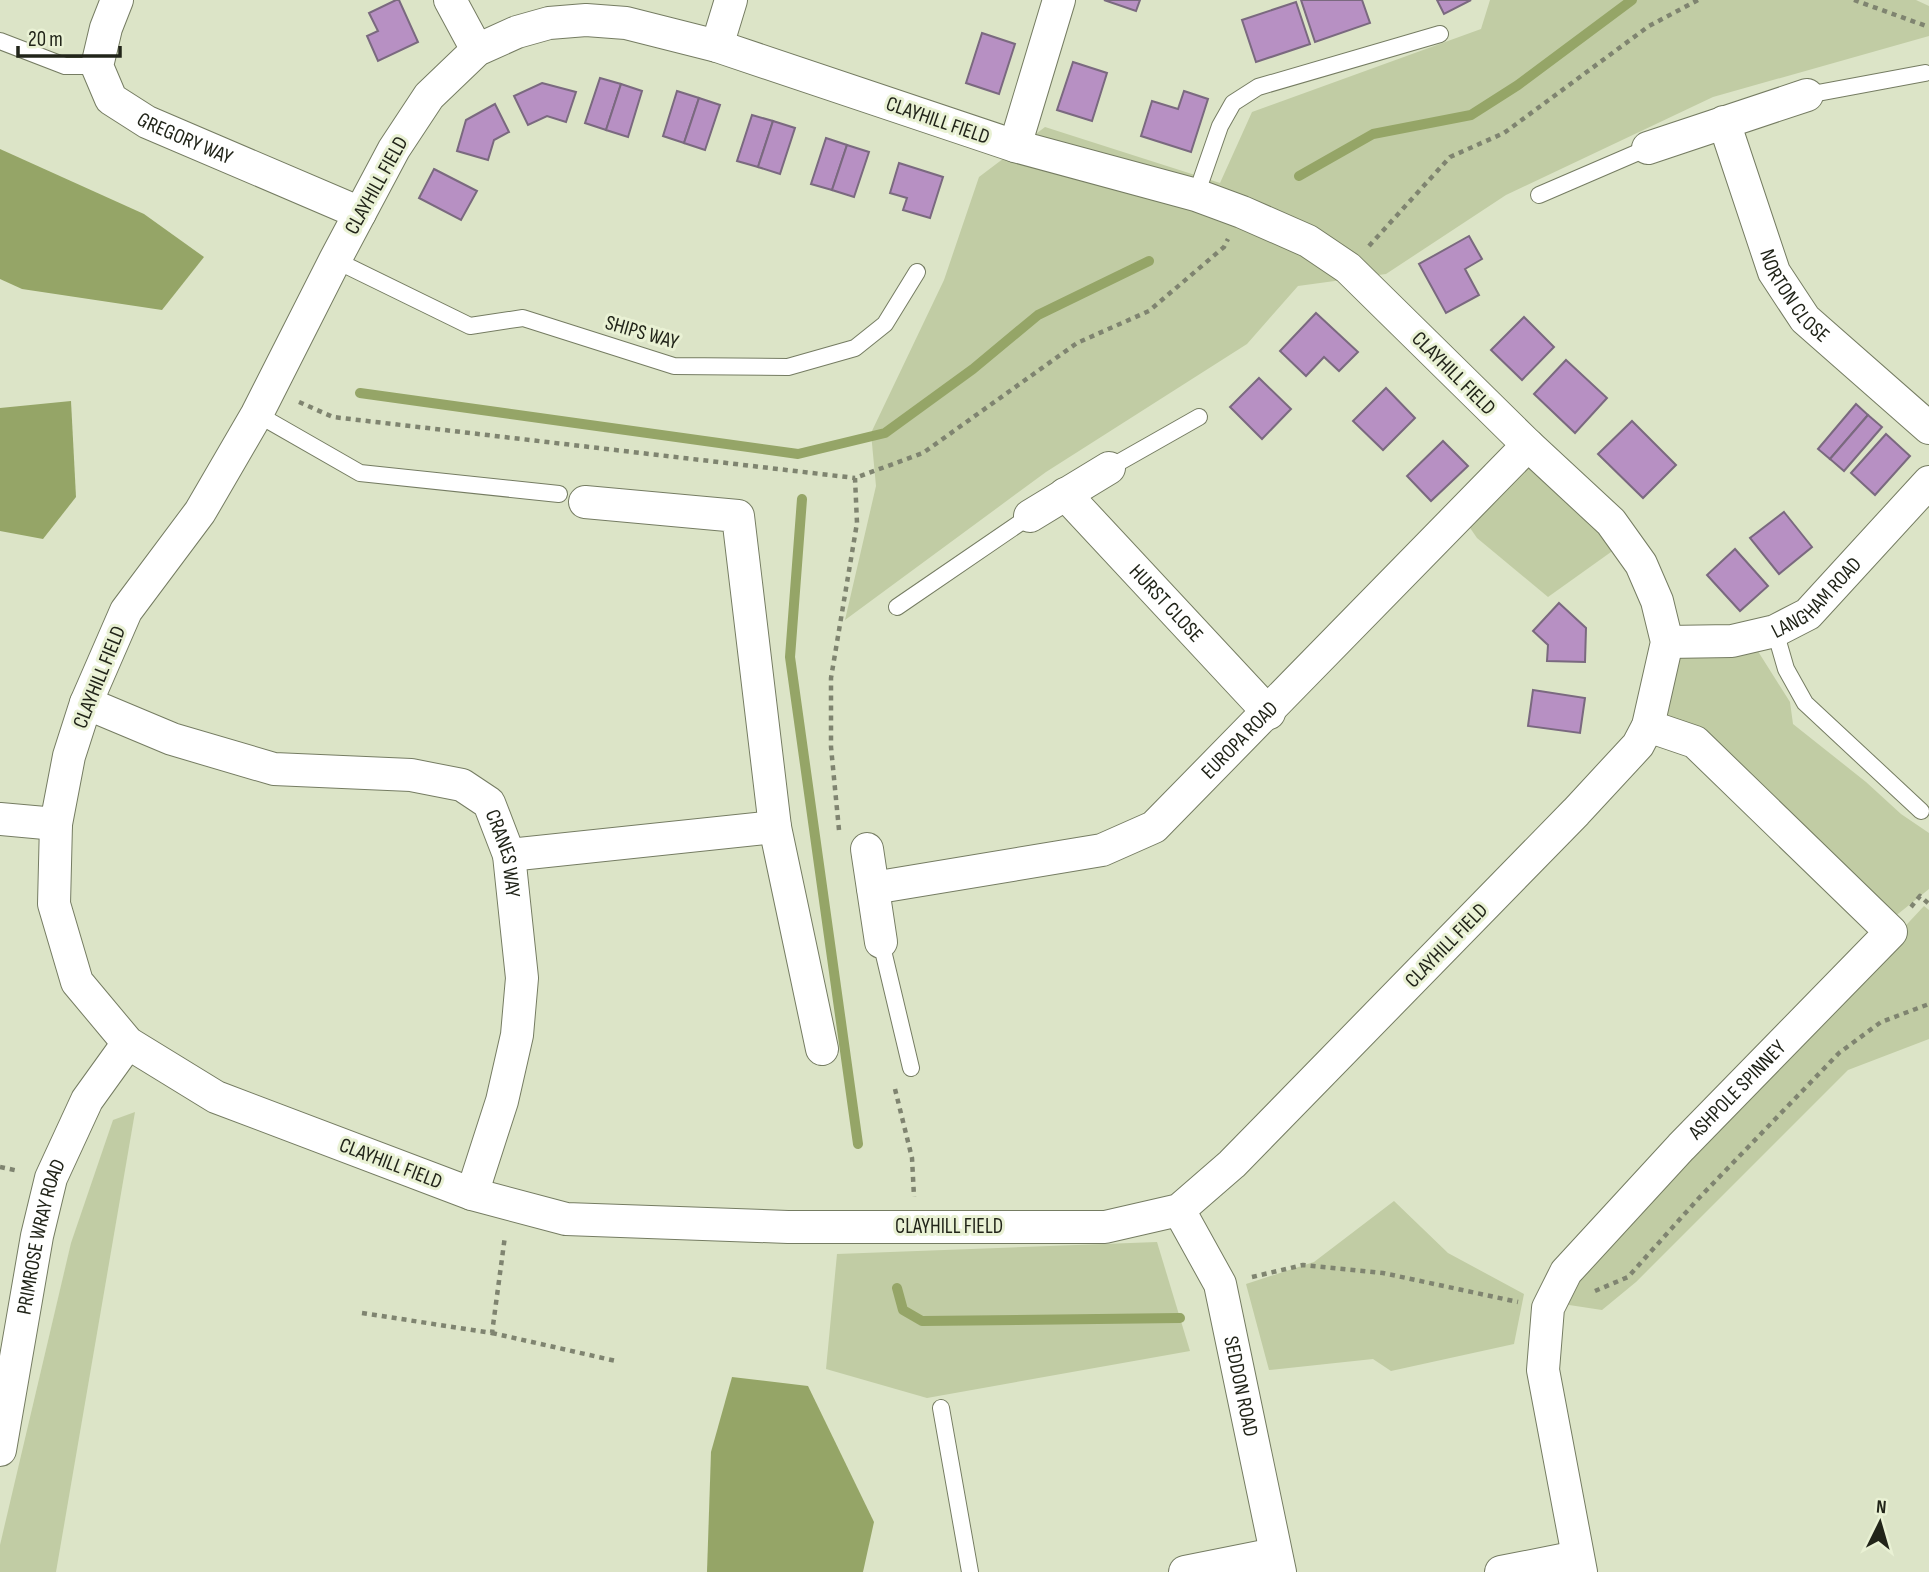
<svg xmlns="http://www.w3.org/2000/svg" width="1929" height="1572" font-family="'Sofia Sans Condensed',sans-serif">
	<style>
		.green { fill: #c1cca4 }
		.water { fill: #95a567 }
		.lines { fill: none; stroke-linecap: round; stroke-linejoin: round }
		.stream { stroke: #95a567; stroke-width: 10 }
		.building { fill: #b790c3; stroke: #7a697f; stroke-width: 2 }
		.service-casing { stroke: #757c62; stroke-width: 18 }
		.minor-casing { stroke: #757c62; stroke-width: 34 }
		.path { stroke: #7f8470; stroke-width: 4.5; stroke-dasharray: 5 5; stroke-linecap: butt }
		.service { stroke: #fff; stroke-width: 16 }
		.minor { stroke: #fff; stroke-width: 32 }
		.labels { text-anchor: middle; stroke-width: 6; stroke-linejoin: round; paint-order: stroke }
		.street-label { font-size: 21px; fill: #212419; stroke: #e9f1d4 }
	</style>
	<rect width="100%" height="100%" fill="#dce4c7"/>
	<!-- green -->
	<g class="green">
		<path d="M1490,0h426l13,6v30l-216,61 -207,98 -120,79 -88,12 -51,58 -201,128 -201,148 31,-134 -5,-53 73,-153 35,-103 66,-50 175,56 32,-71 229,-83z"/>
		<path d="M1523,450l102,92 -77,55 -71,-59 -13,-19z"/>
		<path d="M1749,637l41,65 3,22 73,58 35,32 28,19v56l-41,33 -193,-180 -47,-16 19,-84z"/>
		<path d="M1924,906l5,4v129l-81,31 -212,212 -34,28 -46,-7 29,-34z"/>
		<path d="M135,1112l-79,460h-56v-27l71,-302 42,-123z"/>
		<path d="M1394,1201l54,52 76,41 -10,50 -123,27 -18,-12 -104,11 -23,-86 68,-22z"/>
		<path d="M1157,1242l33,109 -263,47 -101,-29 11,-115z"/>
	</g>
	<!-- water -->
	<g class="water">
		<path d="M0,149l144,65 60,43 -42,53 -140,-21 -22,-10z"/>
		<path d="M71,401l5,96 -33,42 -43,-8v-123z"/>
		<path d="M732,1377l76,9 66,136 -11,50h-156l4,-120z"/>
	</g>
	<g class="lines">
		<!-- stream -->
		<g class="stream">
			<path d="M1299,176l74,-42 98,-19 47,-30 114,-85"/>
			<path d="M360,393l438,61 87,-21 88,-64 65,-54 111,-54"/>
			<path d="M802,499l-12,158 68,487"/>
			<path d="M897,1288l6,22 19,11 258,-3"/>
		</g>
	</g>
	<!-- building -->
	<g class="building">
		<path d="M396,0h3l19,42 -40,19 -11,-25 11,-5 -9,-18z"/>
		<path d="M1104,0h36l-4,11z"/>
		<path d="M1301,0h61l8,23 -55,19z"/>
		<path d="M1437,0h34l-27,14z"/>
		<path d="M1296,2l14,42 -54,18 -14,-42z"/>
		<path d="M982,33l33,11 -16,50 -33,-11z"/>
		<path d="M1073,62l34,11 -15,48 -35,-11z"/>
		<path d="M600,78l21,6 -15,46 -21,-7z"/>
		<path d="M542,83l34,9 -10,30 -19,-6 -19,9 -14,-29z"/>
		<path d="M621,84l21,7 -14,46 -22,-7z"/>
		<path d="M677,91l22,7 -15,45 -21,-7z"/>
		<path d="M1184,91l24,8 -17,53 -50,-16 11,-35 26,8z"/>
		<path d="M699,98l21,7 -15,45 -21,-7z"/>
		<path d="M495,104l14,28 -15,8 -6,20 -31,-9 9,-31z"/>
		<path d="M752,115l21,6 -15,46 -21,-6z"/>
		<path d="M773,121l22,7 -15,46 -22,-7z"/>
		<path d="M826,138l21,7 -15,45 -21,-6z"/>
		<path d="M847,145l22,7 -15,45 -22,-7z"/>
		<path d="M899,163l44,14 -13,41 -27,-8 4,-12 -17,-5z"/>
		<path d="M434,169l43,22 -16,29 -42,-22z"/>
		<path d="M1469,236l13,23 -17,10 14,26 -33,18 -27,-49z"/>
		<path d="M1316,313l42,39 -19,19 -15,-14 -18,19 -26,-25z"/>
		<path d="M1524,317l30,30 -32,33 -31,-30z"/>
		<path d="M1566,360l41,38 -32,35 -41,-39z"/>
		<path d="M1259,378l32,31 -29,30 -32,-32z"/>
		<path d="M1386,388l29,30 -32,32 -30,-29z"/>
		<path d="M1856,404l12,11 -38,44 -12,-10z"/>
		<path d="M1868,415l14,12 -38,44 -14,-12z"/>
		<path d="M1632,421l44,44 -33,33 -45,-44z"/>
		<path d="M1886,434l24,22 -35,39 -24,-22z"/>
		<path d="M1443,441l25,25 -37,35 -24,-25z"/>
		<path d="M1784,512l28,35 -33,27 -29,-36z"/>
		<path d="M1735,549l33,37 -28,25 -33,-36z"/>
		<path d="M1559,603l27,25 -1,34 -38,-1 1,-16 -15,-14z"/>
		<path d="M1533,690l52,8 -5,35 -52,-7z"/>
	</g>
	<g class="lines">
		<defs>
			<g id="service">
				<path d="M0,41l65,25h32"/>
				<path d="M1807,95l118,-22"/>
				<path d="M1196,195l24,-69 13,-23 25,-16 182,-53"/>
				<path d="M1539,195l109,-47"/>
				<path d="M335,260l135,66 53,-8 151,48 114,1 67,-19 30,-24 32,-52"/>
				<path d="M257,414l103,59 199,21"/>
				<path d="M1109,468l90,-51"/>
				<path d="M897,607l133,-91"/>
				<path d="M1775,631l11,38 19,34 116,108"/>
				<path d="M881,942l30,126"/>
				<path d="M941,1408l29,164"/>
			</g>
			<g id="minor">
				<path id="s1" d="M117,0l-11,28 -9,38 14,33 36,23 213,91"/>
				<path d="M450,0l27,50"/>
				<path d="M586,20l40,3 91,23 298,100 181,49 46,17 66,29 40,27 180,177 83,77 30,42 16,37 10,41 -19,84 -10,19 -62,67 -344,352 -53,46 -74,17h-317l-222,-8 -94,-25 -256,-97 -88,-54 -51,-61 -23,-78 2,-80 13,-68 17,-53 40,-92 74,-99 57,-98 78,-154 59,-111 35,-53 48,-46 40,-18 32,-9z"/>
				<path d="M717,46l14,-46"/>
				<path id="s2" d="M1724,122l50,150 31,47 124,109"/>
				<path d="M1015,146l44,-146"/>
				<path d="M1648,148l159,-53"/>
				<path id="s3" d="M1065,494l204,219"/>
				<path d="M585,502l153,14 37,311 47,222"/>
				<path d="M1030,516l79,-48"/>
				<path id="s4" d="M1667,642l65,-1 43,-10 33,-17 121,-132"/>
				<path id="s5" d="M86,703l86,36 102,30 137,6 51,10 27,18 20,52 13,123 -5,57 -15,66 -30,93"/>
				<path d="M0,819l56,5"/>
				<path d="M867,849l14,93"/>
				<path d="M509,855l266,-28"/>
				<path id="s6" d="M873,888l229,-38 52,-23 374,-382"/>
				<path id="s7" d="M1179,1210l41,74 60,288"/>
				<path id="s8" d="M0,1450l37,-214 14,-58 36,-78 41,-57"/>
				<path d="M1185,1572l90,-18"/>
				<path d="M1501,1572l76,-15"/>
				<path id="s9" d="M1581,1572l-38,-202 5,-62 18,-36 115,-125 210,-215 -196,-190 -47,-16"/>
			</g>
		</defs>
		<!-- service casing -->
		<use href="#service" class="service-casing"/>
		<!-- minor casing -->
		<use href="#minor" class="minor-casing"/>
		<!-- path -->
		<g class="path">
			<path d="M1854,0l75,27"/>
			<path d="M1369,246l81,-89 54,-24 145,-107 49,-26"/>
			<path d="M299,402l34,15 522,61"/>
			<path d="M839,830l-8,-83v-69l26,-155 -2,-45 68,-25 154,-110 72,-32 75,-64 4,-8"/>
			<path d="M1911,907l9,-11 9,8"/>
			<path d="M895,1089l17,69 2,39"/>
			<path d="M0,1167l19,4"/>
			<path d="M1252,1277l51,-12 80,8 135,29"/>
			<path d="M1595,1291l33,-14 70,-78 141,-146 42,-31 48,-18"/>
			<path d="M362,1313l130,20 13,-97"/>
			<path d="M492,1333l124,28"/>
		</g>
		<!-- service -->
		<use href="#service" class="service"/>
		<!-- minor -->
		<use href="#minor" class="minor"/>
	</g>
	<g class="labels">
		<!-- street labels -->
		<g class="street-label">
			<text transform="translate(938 120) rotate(19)" y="7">CLAYHILL FIELD</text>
			<text dy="7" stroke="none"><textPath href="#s1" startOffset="189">GREGORY WAY</textPath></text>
			<text transform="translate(376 185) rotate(-61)" y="7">CLAYHILL FIELD</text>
			<text dy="7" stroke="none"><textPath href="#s2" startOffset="189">NORTON CLOSE</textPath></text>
			<text transform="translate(642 332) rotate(16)" y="7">SHIPS WAY</text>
			<text transform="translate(1454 373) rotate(45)" y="7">CLAYHILL FIELD</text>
			<text dy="7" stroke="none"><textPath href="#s4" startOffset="163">LANGHAM ROAD</textPath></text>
			<text dy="7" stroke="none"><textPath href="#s3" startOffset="149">HURST CLOSE</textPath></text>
			<text transform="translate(99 677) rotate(-68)" y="7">CLAYHILL FIELD</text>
			<text dy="7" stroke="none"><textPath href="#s6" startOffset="411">EUROPA ROAD</textPath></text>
			<text dy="7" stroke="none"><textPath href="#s5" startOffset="474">CRANES WAY</textPath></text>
			<text transform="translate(1446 945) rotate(-46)" y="7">CLAYHILL FIELD</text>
			<text dy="7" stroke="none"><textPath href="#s9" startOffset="558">ASHPOLE SPINNEY</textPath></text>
			<text transform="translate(391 1163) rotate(21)" y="7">CLAYHILL FIELD</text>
			<text x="949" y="1233">CLAYHILL FIELD</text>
			<text dy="7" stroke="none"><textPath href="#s8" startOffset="217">PRIMROSE WRAY ROAD</textPath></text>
			<text dy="7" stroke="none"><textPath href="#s7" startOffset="189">SEDDON ROAD</textPath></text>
		</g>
	</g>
	<!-- north arrow -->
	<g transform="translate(1880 1523) rotate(5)" stroke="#e9f1d4" stroke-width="5" paint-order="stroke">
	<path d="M0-5L12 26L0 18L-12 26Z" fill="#212419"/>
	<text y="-10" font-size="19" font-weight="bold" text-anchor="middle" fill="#212419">N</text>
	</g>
	<!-- scale -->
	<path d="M18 46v10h102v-10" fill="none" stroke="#212419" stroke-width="3.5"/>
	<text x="28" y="46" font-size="21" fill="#212419" stroke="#e9f1d4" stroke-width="5" paint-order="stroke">20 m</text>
</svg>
